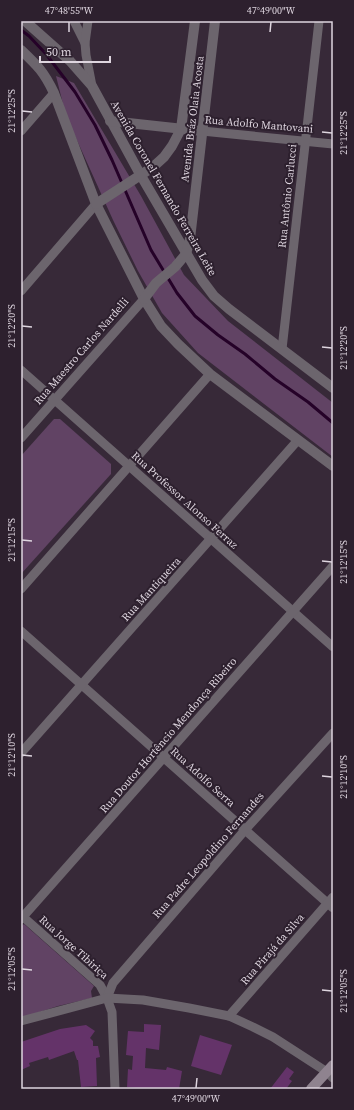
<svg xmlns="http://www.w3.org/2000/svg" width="354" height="1110" font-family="'Source Serif 4',serif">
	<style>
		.green { fill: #614364 }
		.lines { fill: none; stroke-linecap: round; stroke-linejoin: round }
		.stream { stroke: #250228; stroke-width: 3 }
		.building { fill: #643369 }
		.minor { stroke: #6c656d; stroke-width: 9 }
		.tertiary { stroke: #6c656d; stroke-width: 10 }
		.secondary { stroke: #8f838f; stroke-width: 10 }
		.ticks { fill: none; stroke: #ded5df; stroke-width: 1.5 }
		.labels { text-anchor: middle; stroke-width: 4; stroke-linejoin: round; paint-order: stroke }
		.street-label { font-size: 11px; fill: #ded5df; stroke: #2d202e }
		.neatline { fill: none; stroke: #ded5df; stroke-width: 1.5 }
		.ticks-label { font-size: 10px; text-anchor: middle; fill: #ded5df }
	</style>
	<rect width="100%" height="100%" fill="#372938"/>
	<!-- green -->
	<g class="green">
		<path d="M56,76l18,7 67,113 43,79 44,46 105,82v54l-135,-104 -36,-40 -24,-42 -25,-51 -47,-104z"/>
		<path d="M54,419h6l51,45v10l-90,100v-118z"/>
		<path d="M24,924l70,62 -3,5 1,7 -34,8 -37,12v-91z"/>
	</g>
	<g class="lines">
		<!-- stream -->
		<path class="stream" d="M21,30l8,6 17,18 29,38 20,33 17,35 39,90 26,43 18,23 23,19 27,19 30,25 33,23 25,21"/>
	</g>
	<!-- building -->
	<g class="building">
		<path d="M144,1024l17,1 -2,25 -13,-2 -1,20 21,2 1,-3 15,4 -3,18h-30l-22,-2 1,-18 4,1 1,-14 -7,-1 2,-24 16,1z"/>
		<path d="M86,1025l9,6 -5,7 3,3v5h5l2,11 -4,1 1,28 -16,1 -3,-27h-1l-3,-9 -25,9 -1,-3 -19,6 1,3 -9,4v-28l39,-13z"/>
		<path d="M200,1035l32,10 -11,30 -30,-9z"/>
		<path d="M287,1067l7,5 -5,7 3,2 -6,8h-16z"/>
	</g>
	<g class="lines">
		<!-- minor -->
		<g class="minor">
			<path d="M74,21l11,22"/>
			<path d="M88,21l-3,22 1,12 6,31"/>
			<path d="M21,131l33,-38"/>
			<path d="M202,131l131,13"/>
			<path d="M21,291l75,-87"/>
			<path d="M282,349l37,-328"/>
			<path d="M21,370l312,277"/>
			<path d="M21,438l123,-139"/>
			<path d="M21,589l189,-215"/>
			<path d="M21,631l312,277"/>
			<path d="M21,753l277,-313"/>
			<path d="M21,915l79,70 7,13 5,14 3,77"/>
			<path d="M21,919l312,-353"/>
			<path d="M107,998l6,-15 132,-153 88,-97"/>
			<path d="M229,1016l104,-119"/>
			<path d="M21,1021l86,-23 36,2 46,8 40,8 24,11 20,10 54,35 6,6"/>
		</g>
		<!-- tertiary -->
		<g class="tertiary">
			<path d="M25,21l45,40 22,25 48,88 62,106 12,16 15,13 104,79"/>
			<path d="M21,50c17,16 23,22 33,43l42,111 48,95 17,27 17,18 32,30 123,92"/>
			<path d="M110,121l92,10"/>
			<path d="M96,204l57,-37 11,-10 8,-11 9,-17 14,-108"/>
			<path d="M144,299l12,-16 19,-16 11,-13 4,-15 25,-218"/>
		</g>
		<!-- secondary -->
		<path class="secondary" d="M311,1089l22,-24"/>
	</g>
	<!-- ticks -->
	<path class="ticks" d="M69,32v-10M270,32l1,-10M22,111l10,1M322,132l10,1M22,326l10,1M322,347l10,1M22,540l10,1M322,561l10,1M22,755l10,1M322,776l10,1M22,969l10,1M322,990l10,1M196,1088l1,-10"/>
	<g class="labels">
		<!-- street labels -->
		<g class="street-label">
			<text transform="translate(192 119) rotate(-83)" y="4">Avenida Bráz Olaia Acosta</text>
			<text transform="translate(259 124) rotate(5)" y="4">Rua Adolfo Mantovani</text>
			<text transform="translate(164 188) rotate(60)" y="4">Avenida Coronel Fernando Ferreira Leite</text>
			<text transform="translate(287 196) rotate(-84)" y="4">Rua Antônio Carlucci</text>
			<text transform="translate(81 351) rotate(-49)" y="4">Rua Maestro Carlos Nardelli</text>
			<text transform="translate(185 500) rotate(42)" y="4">Rua Professor Alonso Ferraz</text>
			<text transform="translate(151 589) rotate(-48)" y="4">Rua Mantiqueira</text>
			<text transform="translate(168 735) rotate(-49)" y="4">Rua Doutor Hortêncio Mendonça Ribeiro</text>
			<text transform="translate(203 777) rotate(42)" y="4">Rua Adolfo Serra</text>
			<text transform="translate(208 855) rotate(-49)" y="4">Rua Padre Leopoldino Fernandes</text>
			<text transform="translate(74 947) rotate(42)" y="4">Rua Jorge Tibiriça</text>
			<text transform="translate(272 949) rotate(-49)" y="4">Rua Pirajá da Silva</text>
		</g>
	</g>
	<!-- border -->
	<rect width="354" height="1110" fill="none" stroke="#2d202e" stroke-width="44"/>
	<!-- scale -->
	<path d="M40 56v6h70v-6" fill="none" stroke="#ded5df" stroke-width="2"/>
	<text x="46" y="56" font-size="12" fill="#ded5df" stroke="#2d202e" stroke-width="3" paint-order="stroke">50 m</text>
	<rect x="22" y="22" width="310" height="1066" class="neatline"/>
	<g class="ticks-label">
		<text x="69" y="14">47°48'55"W</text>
		<text x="271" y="14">47°49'00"W</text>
		<text transform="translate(11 111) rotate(-90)" y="4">21°12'25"S</text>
		<text transform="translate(343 133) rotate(-90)" y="4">21°12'25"S</text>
		<text transform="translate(11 326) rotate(-90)" y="4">21°12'20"S</text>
		<text transform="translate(343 348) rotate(-90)" y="4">21°12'20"S</text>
		<text transform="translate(11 540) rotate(-90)" y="4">21°12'15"S</text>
		<text transform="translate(343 562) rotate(-90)" y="4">21°12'15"S</text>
		<text transform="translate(11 755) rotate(-90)" y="4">21°12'10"S</text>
		<text transform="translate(343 777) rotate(-90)" y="4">21°12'10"S</text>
		<text transform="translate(11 969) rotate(-90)" y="4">21°12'05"S</text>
		<text transform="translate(343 991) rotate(-90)" y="4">21°12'05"S</text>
		<text x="196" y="1102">47°49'00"W</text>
	</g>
</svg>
